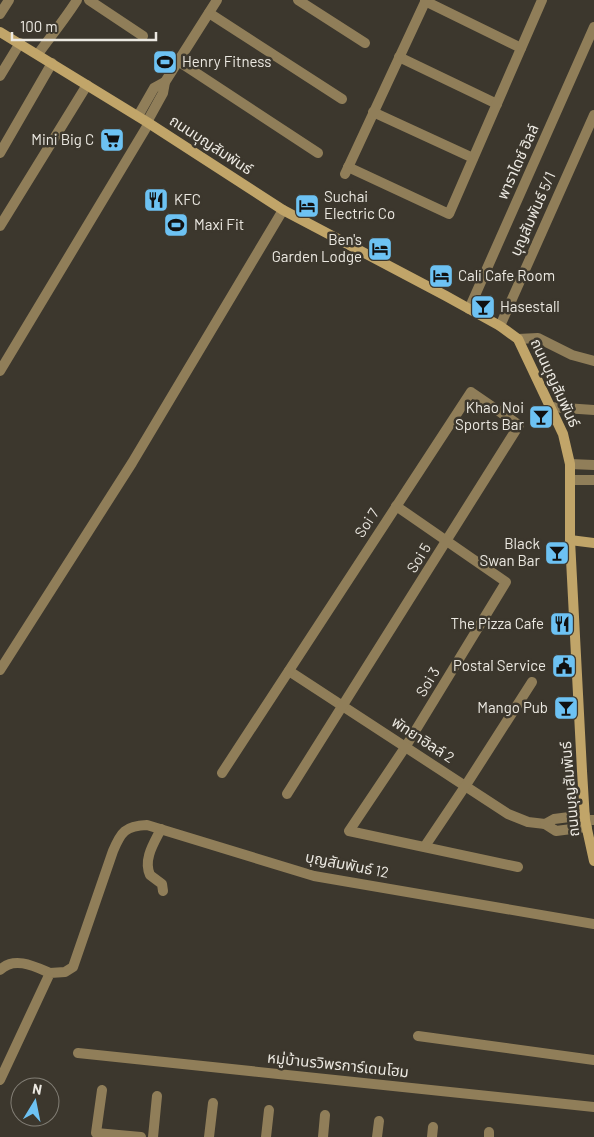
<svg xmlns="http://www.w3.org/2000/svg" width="594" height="1137" font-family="Barlow,'Noto Sans Thai',sans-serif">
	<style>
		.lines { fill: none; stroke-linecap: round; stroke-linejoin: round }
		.street { stroke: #907e59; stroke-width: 10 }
		.secondary { stroke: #c1a569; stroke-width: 10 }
		.labels { text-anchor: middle; stroke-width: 5; stroke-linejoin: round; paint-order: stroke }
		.poi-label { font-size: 15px; fill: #ece9e2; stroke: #3c372d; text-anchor: end }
		.street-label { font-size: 15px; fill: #ece9e2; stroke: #3c372d }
	</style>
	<rect width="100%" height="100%" fill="#3c372d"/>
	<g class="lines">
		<!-- street -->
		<g class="street">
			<path d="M89,0l54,36"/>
			<path d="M298,0l67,43"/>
			<path d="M425,1l96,47"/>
			<path d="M209,13l133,86"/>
			<path d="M0,14l9,-14"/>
			<path d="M38,54c13,-18 27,-35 39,-54"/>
			<path d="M399,57l98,47"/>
			<path d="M178,61l140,92"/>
			<path d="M0,76l20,-33"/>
			<path d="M373,112l100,46"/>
			<path d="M138,116l16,-28 11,-6"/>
			<path d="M147,122l16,-29 2,-11 52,-82"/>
			<path d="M0,153l52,-90"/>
			<path d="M348,167l101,47 93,-214"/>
			<path d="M345,174l81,-174"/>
			<path d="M0,226l87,-141"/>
			<path d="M469,309l125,-282"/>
			<path d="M500,326l94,-211"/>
			<path d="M518,339l20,-1 34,17 22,6"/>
			<path d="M0,371l149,-248"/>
			<path d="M550,407l44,3"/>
			<path d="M570,464l24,1"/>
			<path d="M571,480h23"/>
			<path d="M396,506l110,76 -100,164 -57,85 169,36"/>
			<path d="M0,670l132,-207 151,-253"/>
			<path d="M289,671l219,143 20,8 17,2"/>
			<path d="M222,773l249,-381 48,33 -232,369"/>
			<path d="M585,815l-31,4 -9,5 11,7 31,-4"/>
			<path d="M585,820h9"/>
			<path d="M161,829c-7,14 -18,30 -11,46l12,9 1,7"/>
			<path d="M425,846l41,-61 66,-103"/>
			<path d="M0,970c14,-14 34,-4 50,3"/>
			<path d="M418,1036l176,24"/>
			<path d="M78,1053l516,54"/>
			<path d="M0,1080l50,-107 15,-1 8,-5 40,-116c8,-19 12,-25 34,-26l167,51 280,48"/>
			<path d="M102,1090l-6,43 45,4"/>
			<path d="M153,1137l4,-41"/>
			<path d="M209,1137l4,-34"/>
			<path d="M266,1137l3,-27"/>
			<path d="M323,1137l2,-22"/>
			<path d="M377,1137l2,-16"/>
			<path d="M432,1137l1,-10"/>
			<path d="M489,1137v-5"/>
		</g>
		<!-- secondary -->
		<g class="secondary">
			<path d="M0,32l147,90 136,88 163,86 54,30 18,13 45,95 7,30v76l12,231 3,49 9,41"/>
			<path d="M570,540l24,3"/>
		</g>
	</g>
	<!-- icons -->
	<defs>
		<symbol id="stadium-square" viewBox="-11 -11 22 22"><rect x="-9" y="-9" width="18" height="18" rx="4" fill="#6dc2f3" stroke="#3c372d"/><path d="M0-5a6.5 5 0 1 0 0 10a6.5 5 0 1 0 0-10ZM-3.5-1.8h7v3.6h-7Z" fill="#111"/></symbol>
		<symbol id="supermarket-square" viewBox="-11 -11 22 22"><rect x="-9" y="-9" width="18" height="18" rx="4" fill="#6dc2f3" stroke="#3c372d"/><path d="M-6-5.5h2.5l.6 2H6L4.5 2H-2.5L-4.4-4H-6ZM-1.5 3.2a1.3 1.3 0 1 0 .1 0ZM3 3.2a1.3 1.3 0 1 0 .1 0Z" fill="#111"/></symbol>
		<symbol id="restaurant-square" viewBox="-11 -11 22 22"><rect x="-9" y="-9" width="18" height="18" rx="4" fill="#6dc2f3" stroke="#3c372d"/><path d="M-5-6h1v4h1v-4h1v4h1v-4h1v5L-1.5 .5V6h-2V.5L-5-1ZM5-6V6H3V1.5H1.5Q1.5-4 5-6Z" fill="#111"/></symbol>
		<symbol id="hotel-square" viewBox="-11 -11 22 22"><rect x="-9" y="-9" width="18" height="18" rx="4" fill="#6dc2f3" stroke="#3c372d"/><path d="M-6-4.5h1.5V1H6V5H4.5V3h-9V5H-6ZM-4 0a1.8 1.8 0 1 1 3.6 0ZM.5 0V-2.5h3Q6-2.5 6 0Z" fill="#111"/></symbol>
		<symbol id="bar-square" viewBox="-11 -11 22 22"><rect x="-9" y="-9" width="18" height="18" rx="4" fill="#6dc2f3" stroke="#3c372d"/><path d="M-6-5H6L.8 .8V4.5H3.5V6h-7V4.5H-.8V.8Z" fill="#111"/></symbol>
		<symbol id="civic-square" viewBox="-11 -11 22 22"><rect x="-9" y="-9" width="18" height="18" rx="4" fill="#6dc2f3" stroke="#3c372d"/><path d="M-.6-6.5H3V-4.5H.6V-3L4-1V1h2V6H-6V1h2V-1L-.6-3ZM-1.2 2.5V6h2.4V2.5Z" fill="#111"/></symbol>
	</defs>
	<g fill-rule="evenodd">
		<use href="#stadium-square" x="151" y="48" width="28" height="28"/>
		<use href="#supermarket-square" x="98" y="126" width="28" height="28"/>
		<use href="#restaurant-square" x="142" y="186" width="28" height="28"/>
		<use href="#hotel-square" x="293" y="192" width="28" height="28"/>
		<use href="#stadium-square" x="162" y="211" width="28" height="28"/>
		<use href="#hotel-square" x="366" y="235" width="28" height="28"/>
		<use href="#hotel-square" x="427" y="262" width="28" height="28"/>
		<use href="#bar-square" x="469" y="293" width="28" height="28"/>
		<use href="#bar-square" x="527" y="403" width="28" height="28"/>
		<use href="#bar-square" x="543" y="539" width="28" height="28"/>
		<use href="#restaurant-square" x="548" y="610" width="28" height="28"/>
		<use href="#civic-square" x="550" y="652" width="28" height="28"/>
		<use href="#bar-square" x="552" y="694" width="28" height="28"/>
	</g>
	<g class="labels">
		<!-- poi labels -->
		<g class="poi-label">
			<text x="182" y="67" text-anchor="start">Henry Fitness</text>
			<text x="94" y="145">Mini Big C</text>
			<text x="324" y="202" text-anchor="start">Suchai<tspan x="324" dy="17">Electric Co</tspan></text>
			<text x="174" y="205" text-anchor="start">KFC</text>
			<text x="194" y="230" text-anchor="start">Maxi Fit</text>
			<text x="362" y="245">Ben's<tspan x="362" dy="17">Garden Lodge</tspan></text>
			<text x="458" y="281" text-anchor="start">Cali Cafe Room</text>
			<text x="500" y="312" text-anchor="start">Hasestall</text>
			<text x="524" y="413">Khao Noi<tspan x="524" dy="17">Sports Bar</tspan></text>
			<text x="540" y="549">Black<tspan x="540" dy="17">Swan Bar</tspan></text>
			<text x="544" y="629">The Pizza Cafe</text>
			<text x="546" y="671">Postal Service</text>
			<text x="548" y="713">Mango Pub</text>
		</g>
		<!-- street labels -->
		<g class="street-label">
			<text transform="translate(211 145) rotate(33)" y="5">ถนนบุญสัมพันธ์</text>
			<text transform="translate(518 162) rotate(-66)" y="5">พาราไดซ์ ฮิลล์</text>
			<text transform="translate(533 214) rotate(-66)" y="5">บุญสัมพันธ์ 5/1</text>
			<text transform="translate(555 383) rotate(65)" y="5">ถนนบุญสัมพันธ์</text>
			<text transform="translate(367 523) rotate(-57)" y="5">Soi 7</text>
			<text transform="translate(419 558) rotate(-58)" y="5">Soi 5</text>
			<text transform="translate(428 682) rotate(-59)" y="5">Soi 3</text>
			<text transform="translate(423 740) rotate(33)" y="5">พัทยาฮิลล์ 2</text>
			<text transform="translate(570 789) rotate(-95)" y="5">ถนนบุญสัมพันธ์</text>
			<text transform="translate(347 865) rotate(11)" y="5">บุญสัมพันธ์ 12</text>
			<text transform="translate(338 1065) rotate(6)" y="5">หมู่บ้านรวิพรการ์เดนโฮม</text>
		</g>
	</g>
	<!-- north arrow -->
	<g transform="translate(35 1102) rotate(10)"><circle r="24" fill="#3c372d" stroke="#827e75"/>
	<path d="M0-4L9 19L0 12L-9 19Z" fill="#6dc2f3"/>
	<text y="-8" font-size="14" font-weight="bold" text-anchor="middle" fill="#ece9e2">N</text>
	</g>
	<!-- scale -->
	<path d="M12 32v8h144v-8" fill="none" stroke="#ece9e2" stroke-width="2.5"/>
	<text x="20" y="32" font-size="15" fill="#ece9e2" stroke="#3c372d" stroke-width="4" paint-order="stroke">100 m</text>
</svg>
